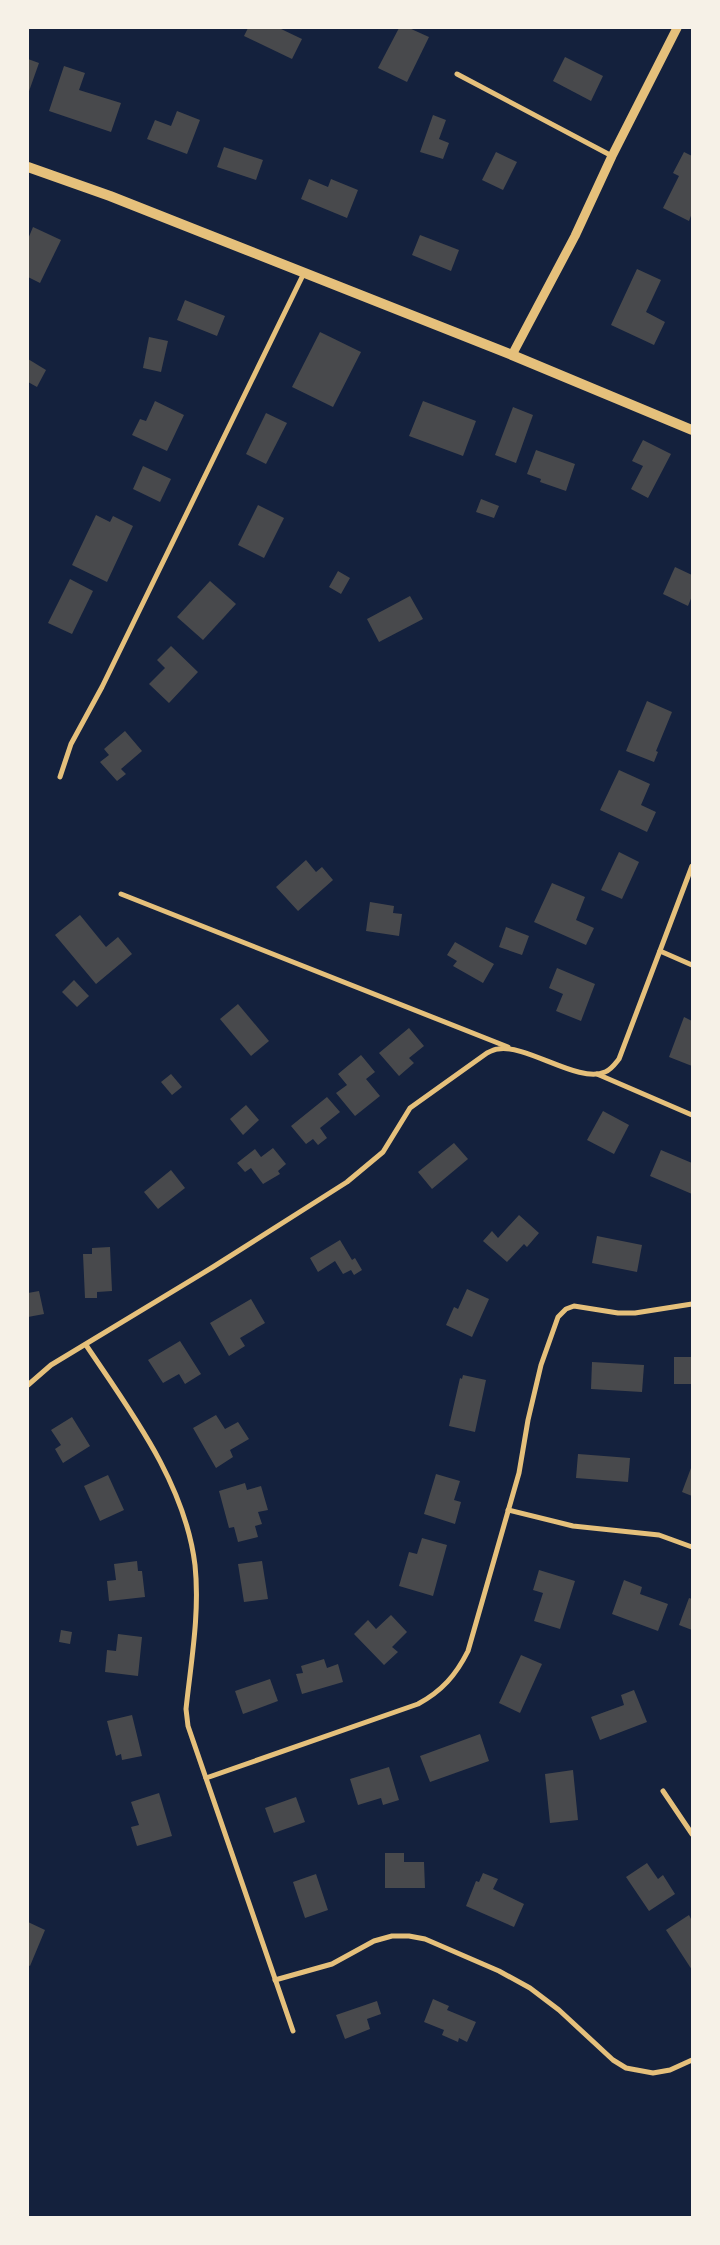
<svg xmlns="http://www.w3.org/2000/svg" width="720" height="2245" font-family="Helvetica,sans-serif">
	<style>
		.building { fill: #48494c }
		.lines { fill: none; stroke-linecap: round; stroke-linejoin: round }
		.minor { stroke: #e5c07b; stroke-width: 5 }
		.tertiary { stroke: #e5c07b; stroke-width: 9 }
		.secondary { stroke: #e5c07b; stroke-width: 10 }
	</style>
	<rect width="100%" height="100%" fill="#14213d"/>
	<!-- building -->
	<g class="building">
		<path d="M248,28h31l23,11 -10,20 -48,-23z"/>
		<path d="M399,28h10l20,9 -22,45 -29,-14z"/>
		<path d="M565,57l38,19 -12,25 -38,-20z"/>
		<path d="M28,59l11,4 -11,31z"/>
		<path d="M64,66l21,7 -6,17 42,13 -10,29 -62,-21z"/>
		<path d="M177,111l23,9 -13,34 -40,-15 8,-19 16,6z"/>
		<path d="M433,115l13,5 -7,19 10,4 -6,16 -23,-7z"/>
		<path d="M224,147l39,13 -7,20 -39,-13z"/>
		<path d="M496,152l21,10 -14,28 -21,-10z"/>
		<path d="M684,152l8,4v57l-3,8 -26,-13 16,-32 -6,-3z"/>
		<path d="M309,179l19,8 3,-8 27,11 -11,28 -46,-19z"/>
		<path d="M33,227l28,13 -21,43 -12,-6v-38z"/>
		<path d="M420,235l39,15 -8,21 -39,-16z"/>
		<path d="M637,269l24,11 -15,32 19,10 -11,23 -43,-20z"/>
		<path d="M185,300l40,16 -8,20 -40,-16z"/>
		<path d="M320,332l41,20 -28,55 -41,-20z"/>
		<path d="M149,337l19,4 -7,31 -18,-4z"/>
		<path d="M28,359l18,11 -9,17 -9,-5z"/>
		<path d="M155,401l29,14 -17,36 -35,-16 8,-16 6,2z"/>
		<path d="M423,401l53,20 -13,35 -54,-20z"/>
		<path d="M513,407l20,8 -17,48 -21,-8z"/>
		<path d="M266,413l21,10 -21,41 -20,-10z"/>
		<path d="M643,440l28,14 -23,44 -17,-9 12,-23 -11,-5z"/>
		<path d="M536,450l39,14 -9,27 -26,-9 1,-3 -14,-5z"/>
		<path d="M143,466l28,13 -11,23 -27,-13z"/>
		<path d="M481,499l18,7 -5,12 -18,-6z"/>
		<path d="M258,505l26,13 -20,40 -26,-13z"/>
		<path d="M96,515l14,7 3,-6 20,10 -26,56 -35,-17z"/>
		<path d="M675,567l17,8v21l-4,10 -25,-12z"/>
		<path d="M338,571l12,7 -9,16 -12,-7z"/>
		<path d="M70,579l23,12 -21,43 -24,-11z"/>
		<path d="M210,581l26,23 -33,36 -26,-23z"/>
		<path d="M410,596l13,23 -44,23 -12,-23z"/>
		<path d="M171,646l27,26 -29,31 -20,-19 16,-16 -8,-8z"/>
		<path d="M647,701l25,11 -16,39 2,1 -4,10 -28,-11z"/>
		<path d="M125,731l17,20 -21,18 5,5 -9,7 -17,-19 9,-7 -5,-6z"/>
		<path d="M619,770l31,14 -9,21 15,7 -9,20 -47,-22z"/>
		<path d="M619,852l20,10 -17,37 -21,-9z"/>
		<path d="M306,860l10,12 6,-5 11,13 -35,31 -22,-24z"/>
		<path d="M552,883l33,14 -9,23 18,8 -8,17 -52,-23z"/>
		<path d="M370,902l24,4 -1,7 9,1 -3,22 -33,-5z"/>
		<path d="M80,915l26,32 12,-10 14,17 -36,30 -41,-49z"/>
		<path d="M506,927l23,9 -7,19 -23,-8z"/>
		<path d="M455,942l39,22 -11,19 -30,-17 4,-5 -10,-6z"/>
		<path d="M557,968l38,16 -14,37 -25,-10 7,-17 -14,-6z"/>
		<path d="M74,980l15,16 -12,11 -15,-15z"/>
		<path d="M238,1004l31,37 -18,15 -31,-37z"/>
		<path d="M684,1017l8,4v45l-23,-9z"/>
		<path d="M409,1028l15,18 -15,12 5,5 -15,13 -20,-23z"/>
		<path d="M361,1055l14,17 -9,7 14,17 -25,20 -19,-23 11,-8 -9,-11z"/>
		<path d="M171,1074l11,13 -10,8 -11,-13z"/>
		<path d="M327,1097l13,15 -20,16 7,10 -9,7 -5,-6 -7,5 -15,-18z"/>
		<path d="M246,1105l13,15 -16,15 -13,-16z"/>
		<path d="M603,1111l26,14 -15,29 -27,-14z"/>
		<path d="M454,1143l14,16 -36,30 -14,-17z"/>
		<path d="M273,1148l13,16 -8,7 2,3 -17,10 -12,-16 -6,4 -8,-9 18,-14 6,8z"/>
		<path d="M661,1150l31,13v31l-42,-18z"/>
		<path d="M171,1170l14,18 -27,21 -14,-17z"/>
		<path d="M519,1215l20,18 -12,14 -3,-3 -17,18 -24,-21 9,-10 6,7z"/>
		<path d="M597,1236l45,9 -5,27 -45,-9z"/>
		<path d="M340,1240l12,20 3,-2 7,12 -8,5 -3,-5 -8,4 -8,-13 -17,11 -8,-14z"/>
		<path d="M110,1247l2,44 -15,1v6h-12l-2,-44h9v-6z"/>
		<path d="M467,1289l22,10 -17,38 -26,-12 8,-18 4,2z"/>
		<path d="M39,1291l5,23 -16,3v-24z"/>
		<path d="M251,1299l14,24 -25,15 5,8 -16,10 -19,-33z"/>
		<path d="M180,1341l21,33 -16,10 -6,-10 -16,9 -15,-23z"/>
		<rect x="674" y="1357" width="18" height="27"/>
		<path d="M592,1362l52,3 -2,27 -51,-3z"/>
		<path d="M463,1375l23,5 -11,52 -26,-6 11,-48 2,1z"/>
		<path d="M216,1415l9,14 13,-7 11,17 -19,11 3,7 -17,11 -23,-40z"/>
		<path d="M72,1417l18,29 -27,17 -8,-14 6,-4 -10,-15z"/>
		<path d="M578,1454l52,4 -2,24 -52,-4z"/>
		<path d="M691,1468l1,1v27l-10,-4z"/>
		<path d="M436,1474l24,7 -6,19 7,2 -6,22 -31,-10z"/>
		<path d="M108,1475l16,35 -24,11 -16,-35z"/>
		<path d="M245,1483l2,7 14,-4 7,24 -10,2 4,12 -7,2 3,11 -20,5 -4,-15 -5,1 -10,-37z"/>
		<path d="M422,1538l25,7 -14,51 -34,-10 10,-34 8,2z"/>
		<path d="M137,1561l1,10h4l3,26 -36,4 -2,-20 9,-1 -2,-16z"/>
		<path d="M262,1561l6,38 -24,3 -6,-38z"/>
		<path d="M539,1570l36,11 -15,48 -26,-8 9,-28 -10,-3z"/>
		<path d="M624,1580l18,7 -2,7 28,10 -10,27 -46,-17z"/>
		<path d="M689,1598l3,1v31l-13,-5z"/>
		<path d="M391,1615l16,17 -15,15 6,5 -14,13 -30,-31 14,-14 8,9z"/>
		<path d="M61,1630l11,2 -2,12 -11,-2z"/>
		<path d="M118,1634l24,3 -4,39 -33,-4 2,-22 9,1z"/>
		<path d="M521,1655l21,9 -22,49 -21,-10z"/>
		<path d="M324,1659l3,9 11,-4 5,18 -41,12 -6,-20 7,-1 -2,-7z"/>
		<path d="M270,1679l8,22 -35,13 -8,-23z"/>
		<path d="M634,1690l13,32 -47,18 -9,-23 33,-12 -3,-10z"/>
		<path d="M132,1715l10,41 -20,4 -1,-6 -5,2 -9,-35z"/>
		<path d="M480,1734l9,27 -59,21 -10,-26z"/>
		<path d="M389,1767l10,33 -16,5 -2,-7 -23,7 -8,-26z"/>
		<path d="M573,1770l5,50 -28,3 -5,-49z"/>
		<path d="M159,1793l13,43 -35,10 -6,-19 8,-2 -8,-23z"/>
		<path d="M296,1797l9,25 -31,11 -9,-25z"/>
		<path d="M385,1853h19v9h20l1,26h-40z"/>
		<path d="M647,1863l11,16 5,-4 12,19 -26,17 -23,-34z"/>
		<path d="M483,1873l15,6 -5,10 31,15 -10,23 -48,-21 10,-25 3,1z"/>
		<path d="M316,1874l12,36 -23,8 -12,-36z"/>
		<path d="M689,1915l3,6v49l-26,-40z"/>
		<path d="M28,1922l17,8 -15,36 -2,-1z"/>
		<path d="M433,1999l16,7 -2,4 29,12 -9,20 -8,-4 -1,4 -16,-7 2,-5 -20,-8z"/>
		<path d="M377,2001l4,13 -14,5 3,10 -25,10 -9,-24z"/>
	</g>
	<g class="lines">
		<!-- minor -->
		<g class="minor">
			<path d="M457,74l155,82"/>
			<path d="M60,777l11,-33 31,-57 202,-414"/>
			<path d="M121,894l387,153"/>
			<path d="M660,951l32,14"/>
			<path d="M597,1074l95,41"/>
			<path d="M86,1345c45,67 99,138 109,220 5,48 -4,97 -9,144l2,17 105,305"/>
			<path d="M28,1385l23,-20 162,-98 134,-85 36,-30 27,-44 77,-55c4,-2 8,-4 11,-4 29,-5 81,35 107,23 6,-2 10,-8 14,-13l73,-193"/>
			<path d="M508,1510l65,16 86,9 33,12"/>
			<path d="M206,1778l212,-74c24,-13 38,-29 50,-53l51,-178 9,-53 13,-55 17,-48 8,-8 8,-3 44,7h17l57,-9"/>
			<path d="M663,1791l29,43"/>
			<path d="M275,1980l57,-16 42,-23 18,-5h17l16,3 74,32 31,17 29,22 54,50 13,8 27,5 17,-3 22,-10"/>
		</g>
		<!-- tertiary -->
		<path class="tertiary" d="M512,355l63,-119 37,-80 65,-128"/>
		<!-- secondary -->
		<path class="secondary" d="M28,167l82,29 402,159 180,75"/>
	</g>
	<!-- border -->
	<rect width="720" height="2245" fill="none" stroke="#f6f1e7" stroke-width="58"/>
</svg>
